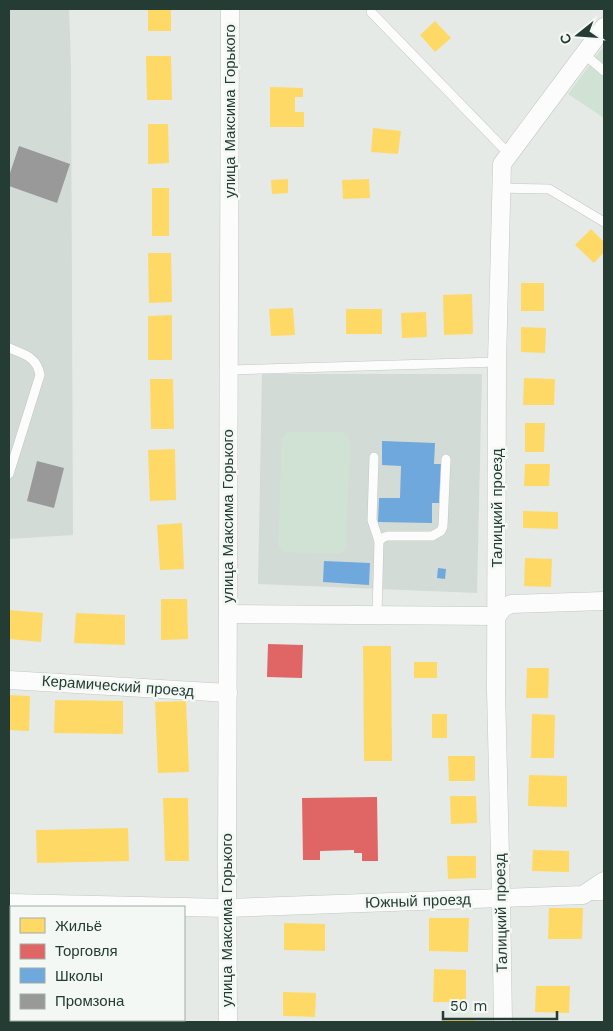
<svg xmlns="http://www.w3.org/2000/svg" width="613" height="1031" font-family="'Work Sans',sans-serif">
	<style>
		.built { fill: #d3dbd7 }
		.green { fill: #cfe2d3 }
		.homes { fill: #ffd966 }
		.shops { fill: #e06666 }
		.schools { fill: #6fa8dc }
		.industry { fill: #999 }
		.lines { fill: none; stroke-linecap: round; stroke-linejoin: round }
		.lane-casing { stroke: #c2c7c4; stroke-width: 10 }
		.street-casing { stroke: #c2c7c4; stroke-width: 19 }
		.lane { stroke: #fbfcfb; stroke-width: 9 }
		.street { stroke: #fbfcfb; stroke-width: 18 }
		.labels { text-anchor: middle; stroke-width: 5; stroke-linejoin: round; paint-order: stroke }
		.street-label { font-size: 15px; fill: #243c33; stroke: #f3f8f5 }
	</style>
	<rect width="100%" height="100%" fill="#e5eae7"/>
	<!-- built -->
	<g class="built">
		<path d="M9,9h60l2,57 2,469 -64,4z"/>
		<path d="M262,374h220l-5,219 -219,-9z"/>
	</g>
	<!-- green -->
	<g class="green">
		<path d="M604,46v72l-36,-24z"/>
		<path d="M290,432h52l5,4 3,6 -4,106 -3,4 -6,2 -53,-2 -6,-7 4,-106 3,-5z"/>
	</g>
	<!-- homes -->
	<g class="homes">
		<rect x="148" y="9" width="23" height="22"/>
		<path d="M435,21l16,17 -16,14 -15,-17z"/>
		<path d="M146,56h25l1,44h-25z"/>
		<path d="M270,87l33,1v9h-8v15h9v15h-34z"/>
		<path d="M148,124h20l1,39 -21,1z"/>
		<path d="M373,128l28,3 -3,23 -27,-2z"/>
		<path d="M288,179v14l-16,1 -1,-14z"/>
		<path d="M369,179l1,19 -27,1 -1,-19z"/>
		<rect x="152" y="188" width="17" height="48"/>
		<path d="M591,229l13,13v10l-10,11 -19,-18z"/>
		<path d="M148,253h23l1,49 -23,1z"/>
		<rect x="521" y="283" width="23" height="28"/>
		<path d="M472,294l1,40 -29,1 -1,-40z"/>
		<path d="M293,308l2,27 -24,1 -2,-27z"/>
		<rect x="346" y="309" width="36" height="25"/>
		<path d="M426,312l1,25 -25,1 -1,-25z"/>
		<path d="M172,315v45h-24v-44z"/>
		<path d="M521,327l25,1 -1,25 -24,-1z"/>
		<path d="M524,378l31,1 -1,26h-31z"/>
		<path d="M150,379h23l1,50h-23z"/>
		<path d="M525,423h20l-1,29h-19z"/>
		<path d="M175,449l1,51 -26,1 -2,-51z"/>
		<path d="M525,464h25l-1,22h-25z"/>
		<path d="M523,511l35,1v17l-35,-1z"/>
		<path d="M182,523l2,46 -24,1 -3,-45z"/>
		<path d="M525,558l27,1 -1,28 -27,-1z"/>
		<path d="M161,599h26l1,40 -27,1z"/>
		<path d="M9,610l34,3 -2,29 -32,-3z"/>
		<path d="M76,613l49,2v30l-51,-2z"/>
		<path d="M363,646h28l1,115h-28z"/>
		<rect x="414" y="662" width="23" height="16"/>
		<path d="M527,668h22l-1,30h-22z"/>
		<path d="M9,695l21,1 -1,35 -20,-1z"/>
		<path d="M55,700l68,1v33l-69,-1z"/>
		<path d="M186,701l3,71 -31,1 -3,-71z"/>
		<rect x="432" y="714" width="15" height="24"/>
		<path d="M532,714l23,1 -1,43h-23z"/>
		<path d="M448,756h27v25h-26z"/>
		<path d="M529,775l38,1v31l-39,-1z"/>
		<path d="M450,796h26l1,27 -26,1z"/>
		<path d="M163,798h25l1,63h-24z"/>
		<path d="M128,828l1,33 -92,2 -1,-33z"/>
		<path d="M533,850l36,1v21l-37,-1z"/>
		<path d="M447,856h29v22l-28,1z"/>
		<path d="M549,908h34l-1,31h-34z"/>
		<path d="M429,918h40l-1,34 -39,-1z"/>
		<path d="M284,923l41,1v27l-41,-1z"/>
		<path d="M434,969l32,1v32h-33z"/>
		<path d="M536,986h34l-1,27 -34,-1z"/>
		<path d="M283,992l33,1 -1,24 -32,-1z"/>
		<rect x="144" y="1020" width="32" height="2"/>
		<rect x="442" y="1020" width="33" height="2"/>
	</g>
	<!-- shops -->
	<g class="shops">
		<path d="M268,644l35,1 -1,33 -35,-1z"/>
		<path d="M377,797l1,64h-16v-8h-8v-3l-34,1v9h-17l-1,-62z"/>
	</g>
	<!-- schools -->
	<g class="schools">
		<path d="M382,441l53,2 -1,21h7l-1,20 -1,19h-7v20l-54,-1 1,-24h21l1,-32 -19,-1z"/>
		<path d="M324,561l46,2 -1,22 -46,-3z"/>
		<path d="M438,568l8,1 -1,10 -8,-1z"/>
	</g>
	<!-- industry -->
	<g class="industry">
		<path d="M19,146l51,18 -13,39 -48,-17v-10z"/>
		<path d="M37,461l27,7 -10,40 -27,-7z"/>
	</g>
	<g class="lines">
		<defs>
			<g id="lane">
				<path d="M371,12l138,142"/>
				<path d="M584,54l20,17"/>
				<path d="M501,188l48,1 55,33"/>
				<path d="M9,348c15,6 28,9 31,27l-31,99"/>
				<path d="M229,370l268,-8"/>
				<path d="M374,457l-2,63 7,21"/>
				<path d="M377,615l2,-74 5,-4 4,-1h44l9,-5 2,-5 3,-67"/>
				<path d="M586,895l18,1"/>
			</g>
			<g id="street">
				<path d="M228,614l269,2 6,-8 8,-4 93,-3"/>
				<path d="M9,680l219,13"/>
				<path d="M9,903l218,5 274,-10 82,-3 21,-14"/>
				<path d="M228,1022l-1,-162 3,-851"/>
				<path d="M503,1022l-2,-124 -5,-208 1,-328 5,-198 102,-137"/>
			</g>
		</defs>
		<!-- lane casing -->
		<use href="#lane" class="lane-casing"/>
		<!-- street casing -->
		<use href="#street" class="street-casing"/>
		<!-- lane -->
		<use href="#lane" class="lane"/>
		<!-- street -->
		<use href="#street" class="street"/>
	</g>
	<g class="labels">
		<!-- street labels -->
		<g class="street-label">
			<text transform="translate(230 111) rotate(-90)" y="5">улица Максима Горького</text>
			<text transform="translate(497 508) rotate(-90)" y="5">Талицкий проезд</text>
			<text transform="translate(228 516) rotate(-90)" y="5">улица Максима Горького</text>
			<text transform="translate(118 686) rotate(4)" y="5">Керамический проезд</text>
			<text transform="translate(418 901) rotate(-2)" y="5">Южный проезд</text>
			<text transform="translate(501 913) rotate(-91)" y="5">Талицкий проезд</text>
			<text transform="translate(227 920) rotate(-90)" y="5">улица Максима Горького</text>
		</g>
	</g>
	<!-- border -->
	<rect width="613" height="1031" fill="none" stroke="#243c33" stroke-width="20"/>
	<!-- legend -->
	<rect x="10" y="906" width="175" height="115" fill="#f3f8f5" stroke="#a0ada7"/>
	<rect x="20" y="918" width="25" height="15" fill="#ffd966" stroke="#a0ada7"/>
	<text x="55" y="931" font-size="15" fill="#243c33">Жильё</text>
	<rect x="20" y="944" width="25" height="15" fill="#e06666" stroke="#a0ada7"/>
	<text x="55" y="956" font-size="15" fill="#243c33">Торговля</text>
	<rect x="20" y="968" width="25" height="15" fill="#6fa8dc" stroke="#a0ada7"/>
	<text x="55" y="981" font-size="15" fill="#243c33">Школы</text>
	<rect x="20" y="994" width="25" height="15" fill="#999999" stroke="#a0ada7"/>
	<text x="55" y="1006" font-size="15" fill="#243c33">Промзона</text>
	<!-- north arrow -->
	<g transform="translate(578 35) rotate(253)" stroke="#f3f8f5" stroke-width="4" paint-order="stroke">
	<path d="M0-4L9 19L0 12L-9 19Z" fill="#243c33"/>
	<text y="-8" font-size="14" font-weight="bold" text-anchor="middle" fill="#243c33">С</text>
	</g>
	<!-- scale -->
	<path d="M443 1011v8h114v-8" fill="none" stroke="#243c33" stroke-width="2.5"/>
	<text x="450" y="1011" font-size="15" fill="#243c33" stroke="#f3f8f5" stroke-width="4" paint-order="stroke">50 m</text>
</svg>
